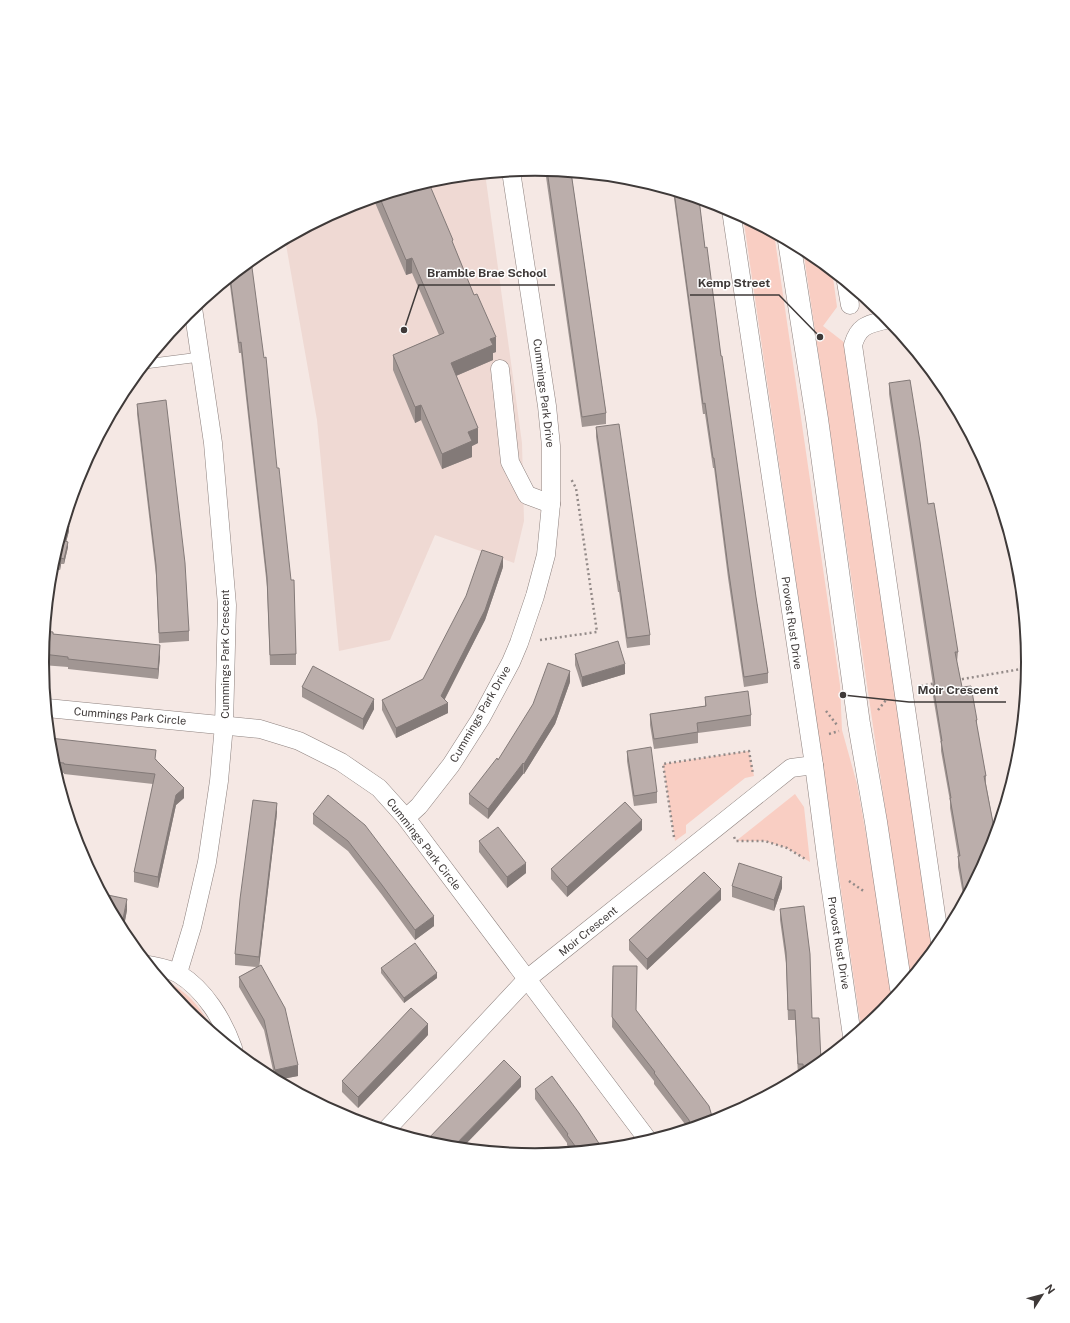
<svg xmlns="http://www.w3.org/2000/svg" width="1070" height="1323" font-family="'Public Sans',sans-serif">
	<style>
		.built { fill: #efd9d3 }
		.green { fill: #f9cec3 }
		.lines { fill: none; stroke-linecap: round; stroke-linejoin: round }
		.service-casing { stroke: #8d817e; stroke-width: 10 }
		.minor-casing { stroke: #8d817e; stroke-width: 19 }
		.tertiary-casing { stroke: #8d817e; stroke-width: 23 }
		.path { stroke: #938a88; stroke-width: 2.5; stroke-dasharray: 2 3; stroke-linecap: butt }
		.service { stroke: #fff; stroke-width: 9 }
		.minor { stroke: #fff; stroke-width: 18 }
		.tertiary { stroke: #fff; stroke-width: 22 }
		.wall { fill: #a19693 }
		.shaded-wall { fill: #837a78 }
		.building { fill: #bbaeab; stroke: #837a78 }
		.labels { text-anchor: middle; stroke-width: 3; stroke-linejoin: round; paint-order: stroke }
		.street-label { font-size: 11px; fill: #3f3a39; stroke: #fff }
		.rim { fill: none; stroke: #3f3a39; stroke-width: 2 }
		.leader { fill: none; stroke: #3f3a39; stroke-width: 1.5 }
		.callout-dot { fill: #3f3a39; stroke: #fff; stroke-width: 1.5 }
		.callout-label { font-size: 12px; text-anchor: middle; font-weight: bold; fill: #3f3a39; stroke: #fff; stroke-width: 3; stroke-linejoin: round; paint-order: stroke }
	</style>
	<rect width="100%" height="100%" fill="#f5e8e4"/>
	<!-- built -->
	<path class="built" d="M485,173l37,270 2,78 -10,42 -79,-28 -45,105 -51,11 -22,-231 -32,-181 62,-33 92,-28z"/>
	<!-- green -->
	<g class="green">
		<path d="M743,216l31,17 66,452 2,45 15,54 22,123 13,93 -9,10 -22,18z"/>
		<path d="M803,249l6,3 23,18 5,37 -14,19 22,17 89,606 -24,29z"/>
		<path d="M749,751l5,25 -9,2 -59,47v8l-11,8 -12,-77z"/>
		<path d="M795,794l9,13 6,55 -23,-14 -22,-7h-29z"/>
		<path d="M159,977c26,12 43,30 55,56l-28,-23z"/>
	</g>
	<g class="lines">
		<defs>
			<path id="service" d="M145,364l55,-7"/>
			<g id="minor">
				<path d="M731,210l83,555 13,99 25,172"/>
				<path d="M846,282l4,23"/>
				<path d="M889,319c-19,5 -30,5 -36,26l87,597"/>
				<path d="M500,369l10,93 17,33 24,9"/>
				<path d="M47,708l213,21 39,12 42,21 38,26 27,30 242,322"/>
				<path d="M406,818l13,-12 32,-41 30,-47 30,-56 8,-19 16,-47 11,-41 5,-51v-58l-4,-40 -36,-235"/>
				<path d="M149,965c10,2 22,4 30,9 26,16 44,46 54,74"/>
				<path d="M178,973l14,-46 15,-65 12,-81 5,-56 3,-120 -14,-162 -20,-135"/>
				<path d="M387,1129l140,-150 264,-211 23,-3"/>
			</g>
			<path id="tertiary" d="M789,241l28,178 42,305 17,98 25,166"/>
		</defs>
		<!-- service casing -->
		<use href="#service" class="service-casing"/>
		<!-- minor casing -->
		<use href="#minor" class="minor-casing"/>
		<!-- tertiary casing -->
		<use href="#tertiary" class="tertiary-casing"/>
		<!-- path -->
		<g class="path">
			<path d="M540,640l57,-8 -21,-144 -5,-9"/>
			<path d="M957,680l70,-12"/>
			<path d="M921,686l15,-3"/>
			<path d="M878,710l8,-10"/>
			<path d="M826,711l11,14"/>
			<path d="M829,734l10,-3"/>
			<path d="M674,837l-11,-73 86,-13 4,23"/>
			<path d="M734,837l2,4h29l22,7 20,12"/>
			<path d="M849,881l16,11"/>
		</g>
		<!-- service -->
		<use href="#service" class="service"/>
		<!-- minor -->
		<use href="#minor" class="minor"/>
		<!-- tertiary -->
		<use href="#tertiary" class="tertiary"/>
	</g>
	<!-- wall -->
	<g class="wall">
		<path d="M545,170l26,2 35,241v11l-24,3z"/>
		<path d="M428,181l68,171 -3,1v7l-37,16 22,67 -6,3v11l-30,12 -21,-49 -6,3 -22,-53v-15l46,-20 -27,-62 -6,2 -33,-77z"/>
		<path d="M673,191l26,8 6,49 51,349 12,76v10l-24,4 -16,-109 -14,-110h-1l-8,-54h-2z"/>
		<path d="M251,260l45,394v11h-26l-3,-78 -26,-234h-2l-10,-75z"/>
		<path d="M889,383l39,121 30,148 -1,10 5,25 15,33v7l9,49v8l9,49v4l-5,13 -26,50 -6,-33v-11l-8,-48v-7l-9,-50v-7l-8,-48v-11l-44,-291z"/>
		<path d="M137,404l52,227v10l-30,2 -3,-68 -19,-161z"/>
		<path d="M596,427l54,208v10l-23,3 -8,-56h-1l-22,-155z"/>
		<path d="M68,509l1,6 -2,11 2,5 -3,11 2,5 -4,17h-3l-1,6 -9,-1 1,-4z"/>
		<path d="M503,567l-18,53 -40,79 3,14 -52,25 -14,-28v-10l41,-21z"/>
		<path d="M45,631l8,3 107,22 -2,23 -90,-10v-2l-26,-2v-4z"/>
		<path d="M575,654l50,20 -43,13 -7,-22z"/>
		<path d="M570,682l-15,42 -31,50h-1l-35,45 -19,-15v-10l29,-34z"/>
		<path d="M302,687l72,22 -11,21 -61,-33z"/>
		<path d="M705,697l46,18v11l-53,7v10l-44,6 -4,-24v-11l55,-8z"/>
		<path d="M627,751l30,41v11l-23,3 -7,-45z"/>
		<path d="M51,757l105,2 28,39 -8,7 -18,83 -24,-6v-10l19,-88 -89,-10v-1l-8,-1z"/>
		<path d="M328,795l106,131 -19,14 -33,-45 -34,-44 -35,-27v-10z"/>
		<path d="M277,813l-18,153 39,110 -21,4 -2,-1 -11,-49 -25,-43v-10l18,-10 -22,-2v-11z"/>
		<path d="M642,830l-75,67 -16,-18v-10z"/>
		<path d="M479,841l47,32 -19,15 -28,-36z"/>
		<path d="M732,886l50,2 -8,23 -42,-14z"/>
		<path d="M103,894l24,16 -4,21z"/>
		<path d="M721,900l-74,70 -18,-20v-10z"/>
		<path d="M780,909l32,109 -3,54 -6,2 -5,1 -3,-55h-7l-2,-57 -6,-43z"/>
		<path d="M613,966l23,44 77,110 -25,8 -34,-44v-3l-42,-54z"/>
		<path d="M381,968l56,10 -33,25 -23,-30z"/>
		<path d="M428,1035l-70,73 -16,-16v-11z"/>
		<path d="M535,1089l67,59 -31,3 -4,-6v-2l-32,-44z"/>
	</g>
	<!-- shaded-wall -->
	<g class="shaded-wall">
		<path d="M412,258v15l-6,2v-15z"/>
		<path d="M496,337v15l-3,1v7l-42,18v-15l39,-24z"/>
		<path d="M937,378l3,3 -3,1z"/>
		<path d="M421,405v15l-6,3v-16z"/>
		<path d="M478,428v15l-6,3v11l-30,12v-15l26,-22z"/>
		<path d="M69,510v5l-3,15v-5z"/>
		<path d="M69,526v5l-4,15v-5z"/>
		<path d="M68,542v5l-4,17v-5z"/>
		<path d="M503,557v10l-18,53 -44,86 7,-3v10l-52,25v-10l45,-32z"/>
		<path d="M61,558v6l-1,6v-5z"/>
		<path d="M160,645v11l-2,23v-10z"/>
		<path d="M625,664v10l-43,13v-10z"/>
		<path d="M570,671v11l-15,42 -31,50v-10z"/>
		<path d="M374,699v10l-11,21v-11z"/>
		<path d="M523,763v11l-35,45v-10z"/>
		<path d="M184,788v10l-8,7 -18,83v-11l18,-82z"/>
		<path d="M277,803v10l-18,154v-10z"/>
		<path d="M642,820v10l-75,67v-10z"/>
		<path d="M526,863v10l-19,15v-11z"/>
		<path d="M782,877v11l-8,23v-11z"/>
		<path d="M721,889v11l-74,70v-11z"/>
		<path d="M127,899v11l-4,21 -1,-1v-6z"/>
		<path d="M434,916v10l-19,14v-10z"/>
		<path d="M437,973v5l-33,25v-5z"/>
		<path d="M428,1024v11l-70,73v-11z"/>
		<path d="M298,1065v11l-21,4 -2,-1v-9z"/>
		<path d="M521,1077v10l-58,60 -9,-1z"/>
	</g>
	<!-- building -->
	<g class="building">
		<path d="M547,170l24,2 35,241 -24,4z"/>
		<path d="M428,181l25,59 -1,1 22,54 3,-1 19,43 -6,2 3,6 -42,18 27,65 -10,4 4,9 -30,13 -21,-49 -6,2 -22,-52 51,-22 -32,-75 -6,2 -27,-64z"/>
		<path d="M674,191l25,8 6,49 2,-1 14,109h1l34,241 12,76 -24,4 -16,-110 -14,-109h-1l-8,-55 -2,1z"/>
		<path d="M251,260l13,98 2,-1 11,111h2l12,112h3l2,74 -26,1 -3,-78 -26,-235 -2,1 -9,-66z"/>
		<path d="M910,380l10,62 8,62 6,-1 24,149h-3l7,35 9,-1 6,34h-1l10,56h-2l11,57h-3l2,7 -4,10 -25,48 -7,-42h2l-10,-58h1l-10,-57h1l-9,-56h2l-46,-302z"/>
		<path d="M166,400l19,163 4,68 -30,2 -3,-68 -19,-161z"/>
		<path d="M619,424l31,211 -23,3 -8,-57h-1l-22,-154z"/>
		<path d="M68,509l1,1 -3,15 3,1 -4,15 3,1 -4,17 -3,-1 -1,7 -8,-1z"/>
		<path d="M482,550l21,7 -18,53 -44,86 7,7 -52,25 -14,-28 41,-21 43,-83z"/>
		<path d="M45,631l8,1v2l107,11 -2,24 -90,-10v-2l-25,-3z"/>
		<path d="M618,641l7,23 -43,13 -7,-23z"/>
		<path d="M548,663l22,8 -15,43 -31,50 -1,-1 -35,46 -19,-15 28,-36 1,2 35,-56z"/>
		<path d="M313,666l61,33 -11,20 -61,-32z"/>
		<path d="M748,691l3,24 -54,8 1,9 -44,7 -4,-25 56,-8 -1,-9z"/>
		<path d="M50,738l106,12 -1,9 29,29 -8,7 -18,82 -24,-5 21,-98 -91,-10v-1l-11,-1 -2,-5z"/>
		<path d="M651,747l6,45 -23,4 -7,-45z"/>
		<path d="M328,795l37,30 69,91 -19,14 -33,-45 -34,-44 -35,-27z"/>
		<path d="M253,800l24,3 -18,154 -24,-3 5,-55z"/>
		<path d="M625,802l17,18 -75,67 -16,-18z"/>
		<path d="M498,827l28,36 -19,14 -28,-36z"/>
		<path d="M739,863l43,14 -8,23 -42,-14z"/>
		<path d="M704,872l17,17 -74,70 -18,-19z"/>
		<path d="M103,894l24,5 -5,25 -4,-1z"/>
		<path d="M804,906l6,48 2,64h7l2,43 -12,11 -5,2 -1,-10h-5l-3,-54h-7l-2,-58 -6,-43z"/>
		<path d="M415,943l22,30 -33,25 -23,-30z"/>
		<path d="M261,965l24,43 13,57 -23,5 -11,-50 -25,-43z"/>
		<path d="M613,966h24l-1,44 73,96 4,14 -22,7 -2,-7 -35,-47 1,-1 -43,-55z"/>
		<path d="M411,1008l17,16 -70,73 -16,-16z"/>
		<path d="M504,1060l17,17 -67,69 -15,-1 -13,-4z"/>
		<path d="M552,1076l27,37 23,35 -24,2 -11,-15 1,-1 -33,-45z"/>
	</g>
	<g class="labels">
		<!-- street labels -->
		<g class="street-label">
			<text transform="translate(544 393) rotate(83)" y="4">Cummings Park Drive</text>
			<text transform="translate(792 623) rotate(82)" y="4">Provost Rust Drive</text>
			<text transform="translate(225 654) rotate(-90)" y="4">Cummings Park Crescent</text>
			<text transform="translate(480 714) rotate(-60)" y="4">Cummings Park Drive</text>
			<text transform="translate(130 716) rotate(5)" y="4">Cummings Park Circle</text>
			<text transform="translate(424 844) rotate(52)" y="4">Cummings Park Circle</text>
			<text transform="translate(588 931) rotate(-39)" y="4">Moir Crescent</text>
			<text transform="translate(839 943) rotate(81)" y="4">Provost Rust Drive</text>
		</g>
	</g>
	<!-- crop -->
	<path d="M0 0H1070V1323H0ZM49 662a486 486 0 1 1 972 0a486 486 0 1 1-972 0Z" fill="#fff" fill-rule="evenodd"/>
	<path class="rim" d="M49 662a486 486 0 1 1 972 0a486 486 0 1 1-972 0Z"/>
	<!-- callouts -->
	<path class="leader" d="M404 330L419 285H555M820 337L779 295H690M843 695L909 702H1006"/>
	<g class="callout-dot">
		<circle cx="404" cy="330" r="4"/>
		<circle cx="820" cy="337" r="4"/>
		<circle cx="843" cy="695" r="4"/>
	</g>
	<g class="callout-label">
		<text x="487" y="277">Bramble Brae School</text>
		<text x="734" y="287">Kemp Street</text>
		<text x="958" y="694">Moir Crescent</text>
	</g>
	<!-- north arrow -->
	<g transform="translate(1042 1295) rotate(54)" stroke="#ffffff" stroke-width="3" paint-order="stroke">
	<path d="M0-3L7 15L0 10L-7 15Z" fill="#3f3a39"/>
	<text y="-6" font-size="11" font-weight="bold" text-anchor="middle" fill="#3f3a39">N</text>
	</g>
</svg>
